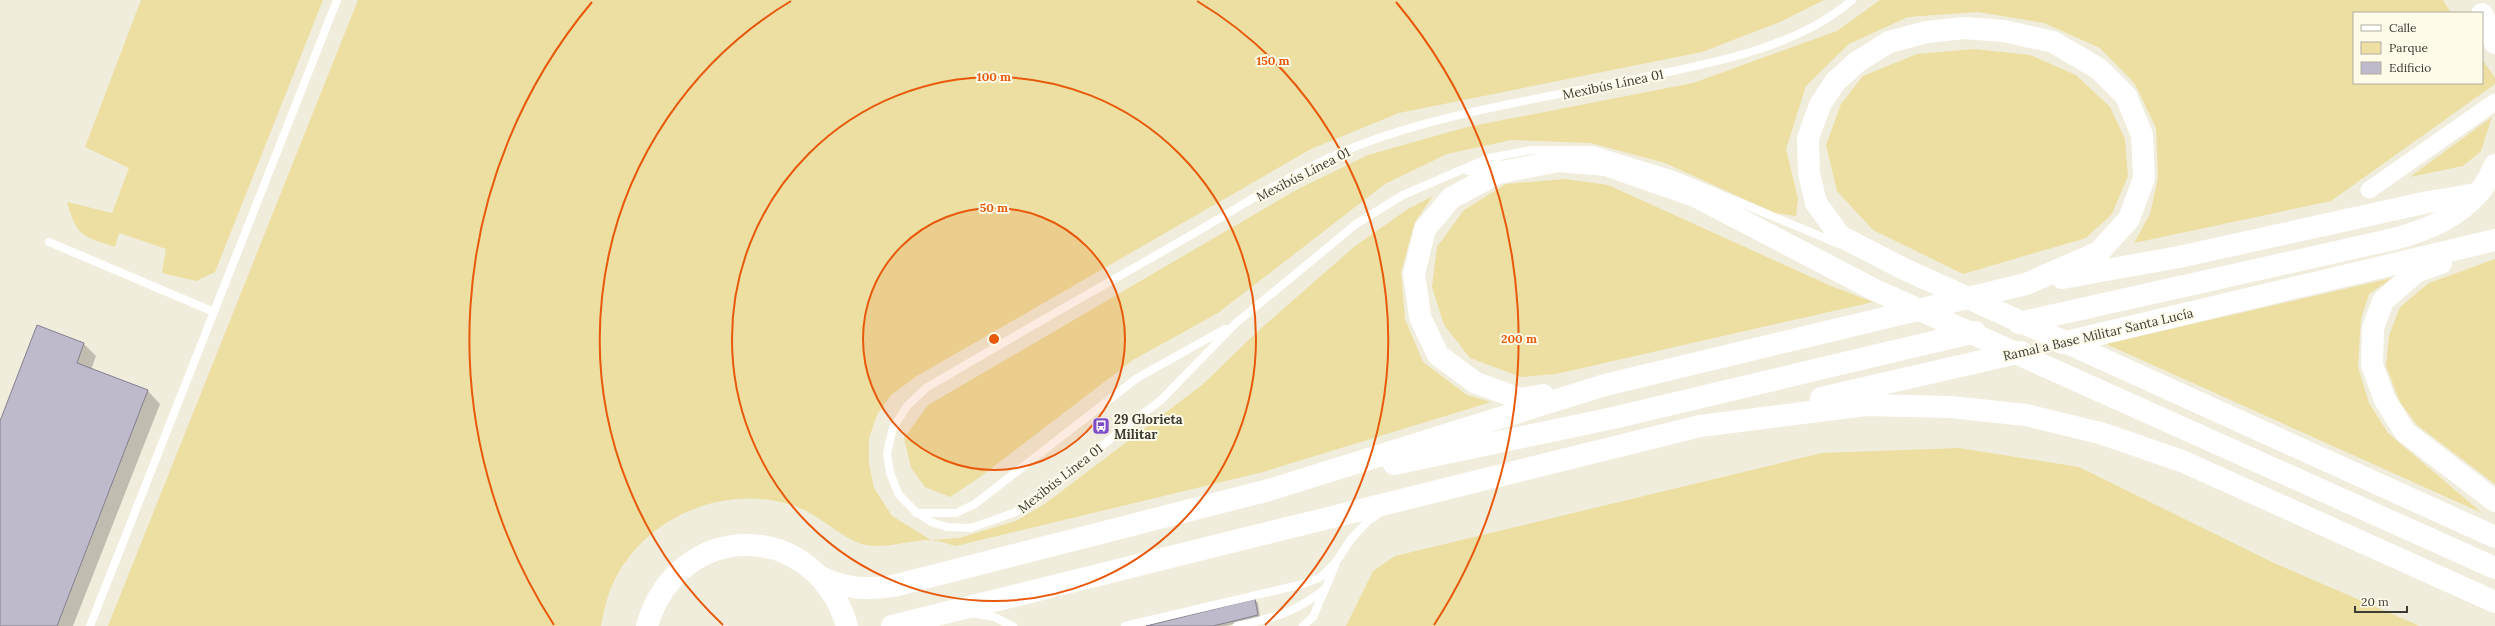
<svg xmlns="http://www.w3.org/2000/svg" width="2495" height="626" font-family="Lora,serif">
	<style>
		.green { fill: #ecdfa1 }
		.shadow { fill: #0003 }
		.building { fill: #bfbacb; stroke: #847f8f }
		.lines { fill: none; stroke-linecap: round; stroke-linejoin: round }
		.lane { stroke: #fff; stroke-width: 8 }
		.street { stroke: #fff; stroke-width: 17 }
		.primary { stroke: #fff; stroke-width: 22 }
		.ring { fill: none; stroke: #e8590c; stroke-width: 2 }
		.labels { text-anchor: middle; stroke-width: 4; stroke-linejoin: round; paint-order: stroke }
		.street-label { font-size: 13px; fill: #3c3b34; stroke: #fefbe9 }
		.poi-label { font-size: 13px; font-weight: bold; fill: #3c3b34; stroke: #fefbe9; text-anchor: start }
		.centre { fill: #e8590c; stroke: #fefbe9; stroke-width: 2 }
		.ring-label { font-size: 12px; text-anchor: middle; font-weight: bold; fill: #e8590c; stroke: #fefbe9; stroke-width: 4; stroke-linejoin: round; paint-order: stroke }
	</style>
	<rect width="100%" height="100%" fill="#f1eddc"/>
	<!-- green -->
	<g class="green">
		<path d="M141,0h182l-108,272 -19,9 -34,-8 4,-24 -47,-16 -4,14c-33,-11 -38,-10 -48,-45l45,11 17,-45 -44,-21z"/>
		<path d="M358,0h1466l-44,22 -78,30 -303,61 -88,36 -394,227 -26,19 -14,20 -8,23v26l5,24 18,28 39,24 28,-2 57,-17 30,-18 156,-118 55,-53 98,-86 53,-37 25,-13 -18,26 -14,50 4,47 18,43 44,33 24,7 -228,70 -307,74c-8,-2 -18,-6 -27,-6 -20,0 -42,9 -63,5 -23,-5 -46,-30 -69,-38 -68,-25 -147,7 -181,70 -8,15 -12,32 -15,49h-493z"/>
		<path d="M1880,0h563l8,13h-97v70h128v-24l13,19v6l-164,117 -197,42 16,-29 8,-36 -2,-50 -21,-44 -35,-36 -56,-25 -66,-11 -70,5 -59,27 -43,42 -20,63 12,50 -2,17 -21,-3 -110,-50 -74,-20 -80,-3 -64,14 -62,30 -167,129 -85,47 -153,117 -30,20 -25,-10 -14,-19 -7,-30 24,-33 370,-216 70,-34 99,-28 226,-44 144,-52z"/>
		<path d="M1974,49l56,6 46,20 34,32 15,32 3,37 -16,38 -26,24 -123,36 -90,-44 -36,-39 -11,-46 15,-41 22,-28 54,-22z"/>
		<path d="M2492,117l-11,34 -18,15 -53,11z"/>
		<path d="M1565,179l43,6 223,101 42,16 -317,72 -35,3 -51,-19 -26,-33 -12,-38 5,-40 27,-37 42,-26z"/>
		<path d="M2495,259v225l-78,-59 -17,-23 -14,-36 3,-30 11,-29 29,-24z"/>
		<path d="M2392,278l-23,16 -8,25 -3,48 11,36 19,30 94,80 -376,-169z"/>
		<path d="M1959,448l120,19 195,96 146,63h-1074l27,-55 22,-15 427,-103z"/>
	</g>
	<!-- shadow -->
	<g class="shadow">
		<path d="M38,326l46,18 12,12 -5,14 57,21 12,13 -87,222h-73v-203z"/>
		<path d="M1255,600l3,3 2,14 -34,9h-76z"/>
	</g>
	<!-- building -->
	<g class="building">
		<path d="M37,325l47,18 -7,20 71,27 -91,236h-57v-205z"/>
		<path d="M1255,599l3,16 -45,11h-67z"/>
	</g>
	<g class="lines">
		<!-- lane -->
		<g class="lane">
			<path d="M1468,171l30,-7"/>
			<path d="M49,242l165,70"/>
			<path d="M1839,244l-165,-69 -81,-25h-62l-42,8 -86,37 -47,29 -120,99 -75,77 -145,112 -45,16 -24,-1 -16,-5 -15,-10 -17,-17 -9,-22 -3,-20 6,-25 14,-22 19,-18c86,-51 173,-100 260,-150 57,-33 114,-71 176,-94 85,-32 178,-45 267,-64 73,-15 166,-30 223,-80"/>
			<path d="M916,513h40l19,-9 162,-126 88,-49"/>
			<path d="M972,613l22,4 19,9"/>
			<path d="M90,626l247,-626"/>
			<path d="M1125,626l178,-42 18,-7 15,-15 15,-23 17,-18 12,-8"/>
			<path d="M1237,626c39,-9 55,-12 87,-36"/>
			<path d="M1303,626l10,-9 22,-51"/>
		</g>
		<!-- street -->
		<path class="street" d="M2369,190l126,-88"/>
		<!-- primary -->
		<g class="primary">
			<path d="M2482,14l13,29"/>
			<path d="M2441,263l-25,9 -33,29 -10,27 -1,37 13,35 20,32 90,69"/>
			<path d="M2062,278l117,-21 249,-55 49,-8"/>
			<path d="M2019,323l375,-84c33,-9 64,-21 87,-49 6,-7 10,-17 14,-25"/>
			<path d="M2062,343l433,-103"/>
			<path d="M1543,395l-22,4 -45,-16 -38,-28 -18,-38 -6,-43 11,-45 26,-31 47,-25 60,-12 48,4 89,31 180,94 620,278"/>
			<path d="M1821,398l200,-46"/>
			<path d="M1394,464l219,-46 362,-86"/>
			<path d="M823,578c24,11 44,12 70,8l376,-96 336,-105 421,-101 73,-32 30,-33 15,-41 -2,-43 -16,-39 -27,-27 -46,-27 -49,-11 -40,-3 -37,4 -38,10 -32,20 -22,20 -15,23 -12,33 1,36 7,29 24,33 64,33 591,268"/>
			<path d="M647,626c31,-108 168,-108 200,0"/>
			<path d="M892,626l808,-200 165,-21 86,2 75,8 74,18 82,28 313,141"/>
		</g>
	</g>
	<!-- distance rings -->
	<circle cx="994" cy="339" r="131" fill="#e8590c" fill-opacity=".12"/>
	<g class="ring">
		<circle cx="994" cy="339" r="131"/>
		<circle cx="994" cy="339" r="262"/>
		<path d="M723 625A394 394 0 0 1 791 1M1197 1A394 394 0 0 1 1265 625"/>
		<path d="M554 625A525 525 0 0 1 592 2M1396 2A525 525 0 0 1 1434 625"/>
	</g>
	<!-- icons -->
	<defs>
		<symbol id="bus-square" viewBox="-11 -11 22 22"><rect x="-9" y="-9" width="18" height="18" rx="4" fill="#7f4ec7" stroke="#fefbe9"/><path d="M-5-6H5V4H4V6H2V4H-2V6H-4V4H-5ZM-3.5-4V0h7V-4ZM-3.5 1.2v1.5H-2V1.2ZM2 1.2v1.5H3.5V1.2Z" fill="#fff"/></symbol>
	</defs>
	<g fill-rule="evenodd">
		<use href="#bus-square" x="1091" y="416" width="20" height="20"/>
	</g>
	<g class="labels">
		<!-- street labels -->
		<g class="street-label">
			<text transform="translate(1613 84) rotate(-12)" y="5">Mexibús Línea 01</text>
			<text transform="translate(1303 174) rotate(-27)" y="5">Mexibús Línea 01</text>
			<text transform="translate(2098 334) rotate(-13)" y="5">Ramal a Base Militar Santa Lucía</text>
			<text transform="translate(1060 478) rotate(-38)" y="5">Mexibús Línea 01</text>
		</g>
		<!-- poi labels -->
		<g class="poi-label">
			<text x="1114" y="424">29 Glorieta<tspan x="1114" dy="15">Militar</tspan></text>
		</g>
	</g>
	<circle cx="994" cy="339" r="6" class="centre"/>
	<g class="ring-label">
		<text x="1273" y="65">150 m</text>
		<text x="994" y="81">100 m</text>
		<text x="994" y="212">50 m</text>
		<text x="1519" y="343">200 m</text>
	</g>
	<!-- legend -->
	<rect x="2353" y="12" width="130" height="72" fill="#fefbe9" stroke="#b0aea1"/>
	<rect x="2361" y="25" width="20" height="6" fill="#ffffff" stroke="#b0aea1"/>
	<text x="2389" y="32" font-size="12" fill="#3c3b34">Calle</text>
	<rect x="2361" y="42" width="20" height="12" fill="#ecdfa1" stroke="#b0aea1"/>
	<text x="2389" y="52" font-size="12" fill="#3c3b34">Parque</text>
	<rect x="2361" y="62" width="20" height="12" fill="#bfbacb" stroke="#b0aea1"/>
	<text x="2389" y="72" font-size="12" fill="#3c3b34">Edificio</text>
	<!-- scale -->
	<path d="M2355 606v6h52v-6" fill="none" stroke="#3c3b34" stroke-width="2"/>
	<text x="2361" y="606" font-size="12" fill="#3c3b34" stroke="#fefbe9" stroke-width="3" paint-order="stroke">20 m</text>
</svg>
